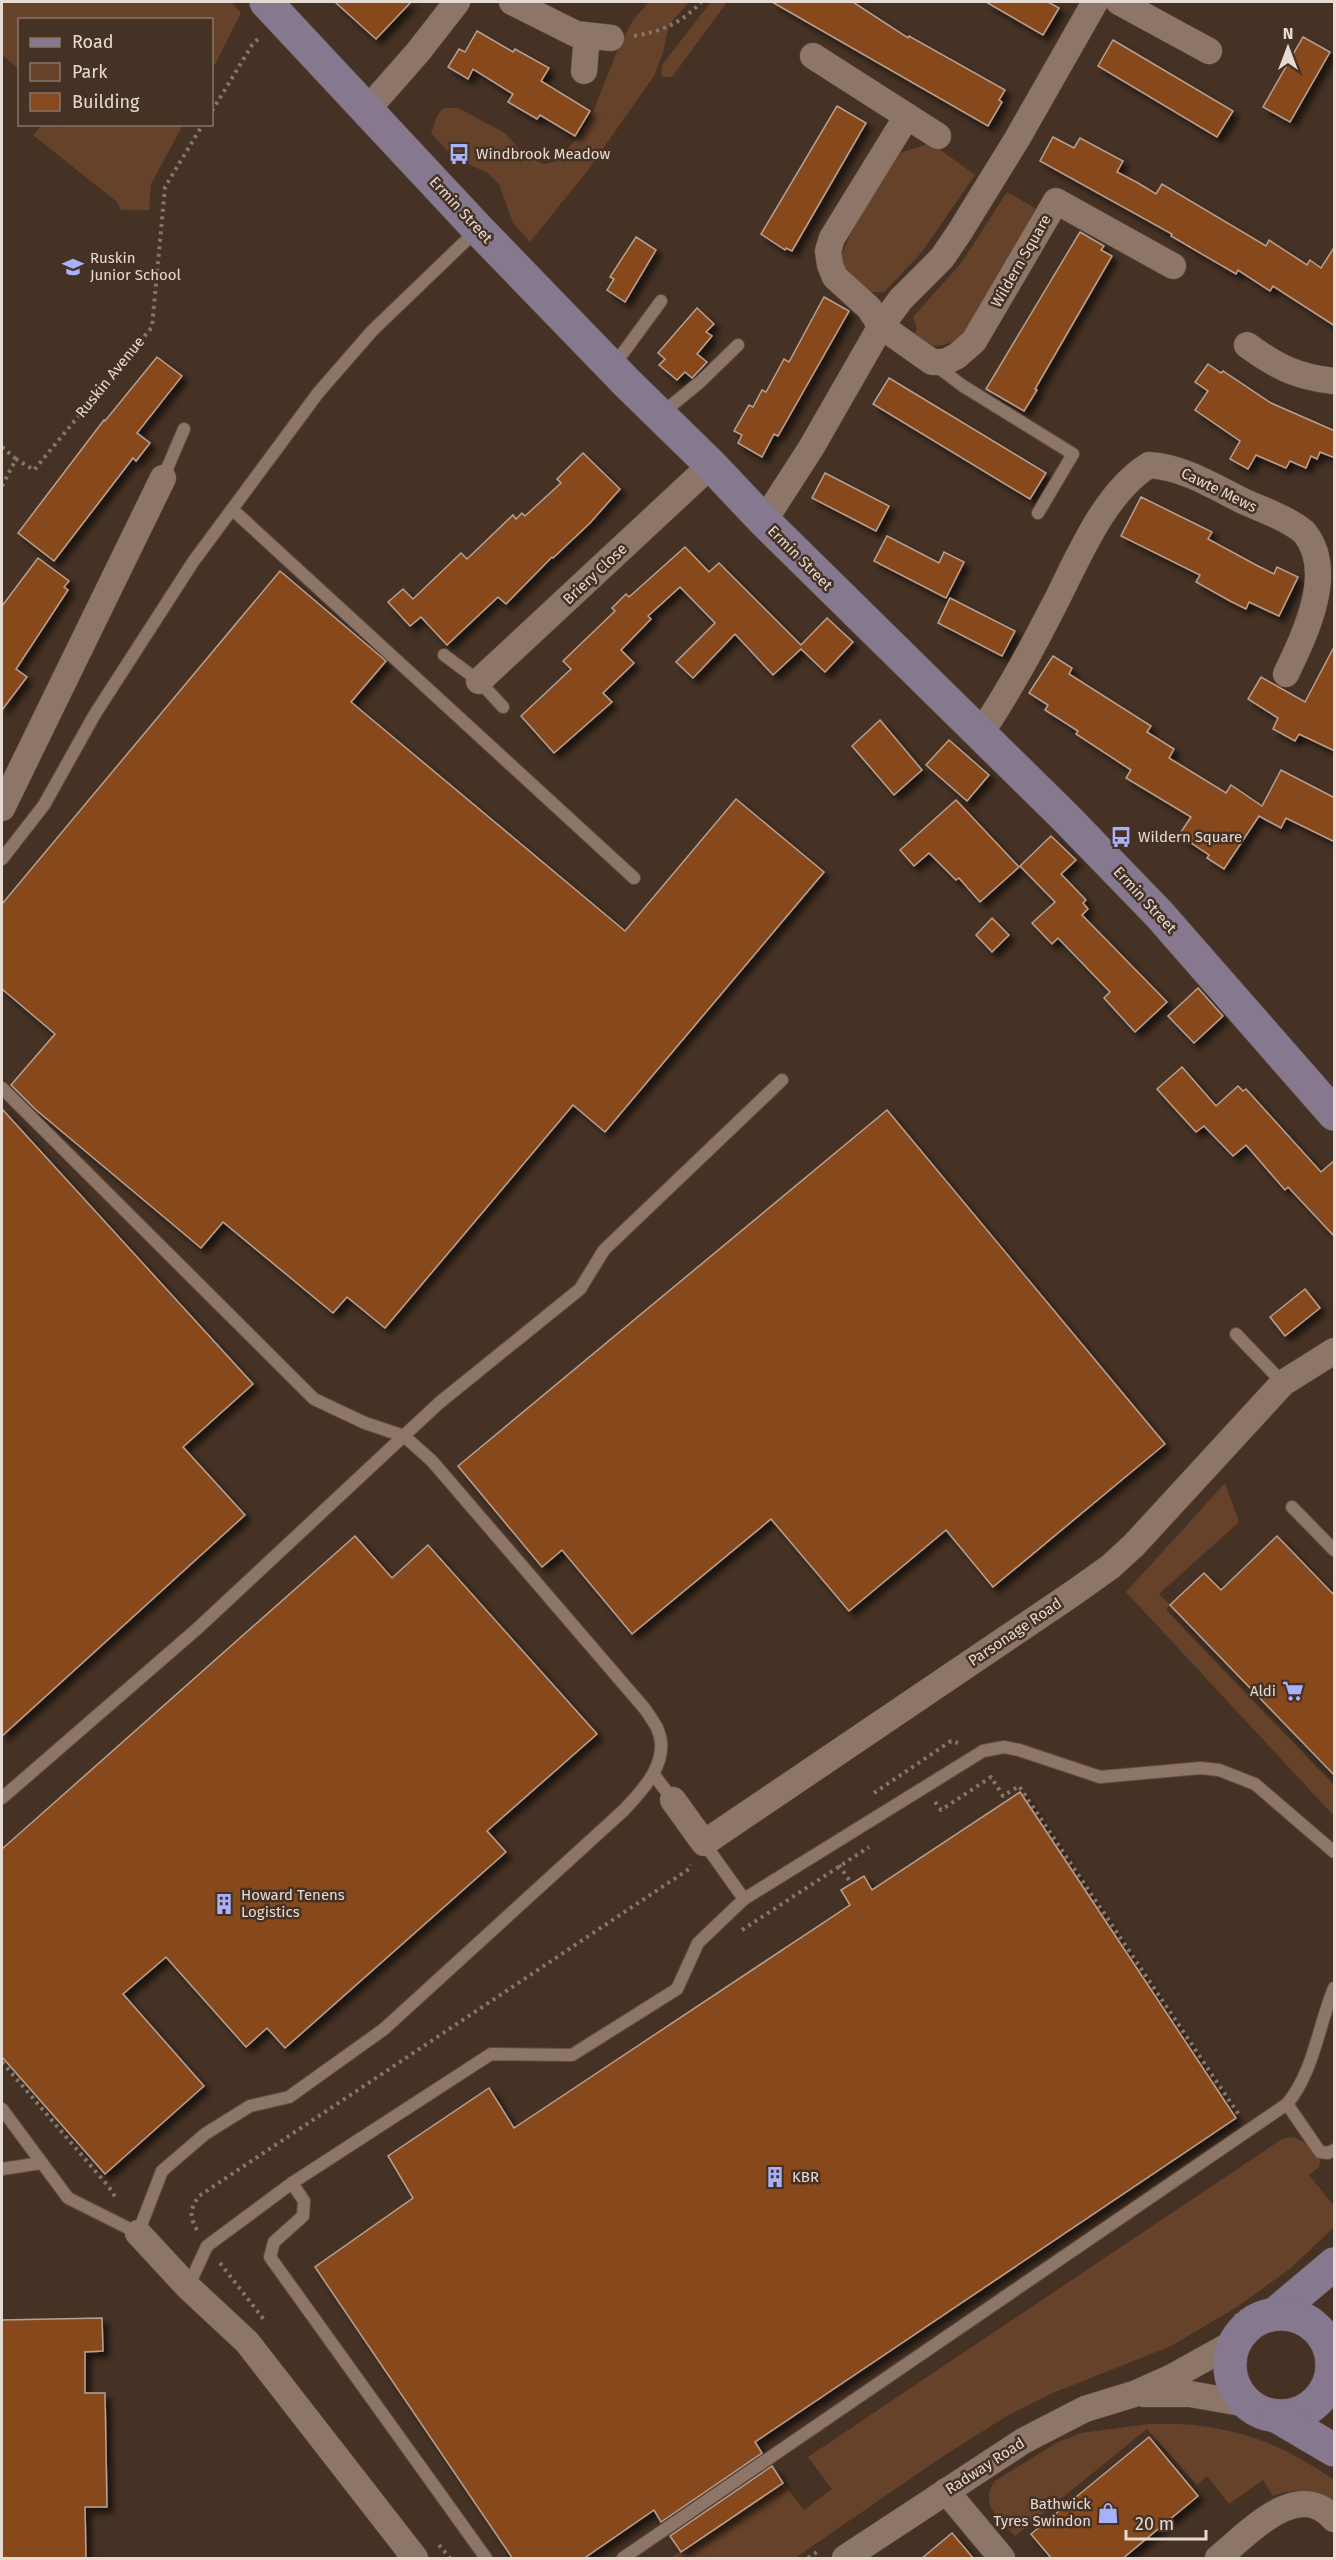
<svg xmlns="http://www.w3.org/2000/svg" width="1336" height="2560" font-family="'Fira Sans',sans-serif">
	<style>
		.green { fill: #66422a }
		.building { fill: #874a1e; stroke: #b89f8f; stroke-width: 1.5; filter: url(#shadow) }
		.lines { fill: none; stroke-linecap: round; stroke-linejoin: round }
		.lane-casing { stroke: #604f44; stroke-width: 14 }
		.street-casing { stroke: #604f44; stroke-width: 27 }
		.secondary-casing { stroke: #604f44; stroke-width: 34 }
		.path { stroke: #86756a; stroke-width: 4; stroke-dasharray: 3 4.5; stroke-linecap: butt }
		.lane { stroke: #8d7667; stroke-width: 12 }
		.street { stroke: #8d7667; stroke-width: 26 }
		.secondary { stroke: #86788e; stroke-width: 33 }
		.labels { text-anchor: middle; stroke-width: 5; stroke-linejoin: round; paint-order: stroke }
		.poi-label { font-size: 15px; fill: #e7dad2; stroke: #463225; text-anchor: start }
		.street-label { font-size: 15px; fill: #e7dad2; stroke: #463225 }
	</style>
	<defs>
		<filter id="shadow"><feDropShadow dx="5.5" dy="5.5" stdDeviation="3" flood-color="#0009"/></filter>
	</defs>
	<rect width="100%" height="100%" fill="#463225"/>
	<!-- green -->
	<g class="green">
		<path d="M2,2h229l10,11 -29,57v-50h-192l-1,49 -17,-14z"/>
		<path d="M649,2h40l-20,23 -6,28 -9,23 -66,94 -58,72 -17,-19 -14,-39 -11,-11 -35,-16 -22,-24 6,-17 6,-8h15l47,25 20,23 19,8 13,-3 21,-24 15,-25 27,-68 13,-24z"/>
		<path d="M711,2h16l-55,75h-8l-3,-3 1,-9z"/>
		<path d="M64,125h119l-32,59 -2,26h-28l-4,-8 -84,-67 9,-10h15l4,3z"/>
		<path d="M931,143l44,32 -54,78 -37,39h-16l-21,-19 -7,-15 16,-36 41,-68z"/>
		<path d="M1007,192l28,16 -6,13 -49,84 -11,23 -12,12 -13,5 -14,1 -17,-11 4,-6 -4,-12 49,-55z"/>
		<path d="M1225,1483l14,39 -80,72 11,11 -4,5 168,175v31l-208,-224z"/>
		<path d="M1294,2137l18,10 9,10 -2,10 -10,8 25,31v21l-43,41 -54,39 -66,39 -118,47 -46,23 -65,41 -147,101h-125l113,-75 21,27 28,-21 -24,-32 474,-318z"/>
		<path d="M1149,2424c72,-3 127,15 185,56v23c-18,-14 -39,-15 -61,-7l-10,-16 -34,24 -22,-28 -10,9 -50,-56 -132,107c-15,-17 -37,-32 -20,-55l63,-39 23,-9z"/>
	</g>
	<!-- building -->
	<g class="building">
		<path d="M335,2h76l-35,37z"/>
		<path d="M772,2h81l55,36 1,-2 96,54 -6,10 3,2 -14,24z"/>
		<path d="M986,2h62l11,6 -16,27z"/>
		<path d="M477,31l36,21 2,-3 34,19 -8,13 49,30 -15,25 -35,-21 -3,4 -29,-17 5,-8 -40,-25 -5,10 -20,-12 11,-18 6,3z"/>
		<path d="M1303,37l27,15 -40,70 -27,-15z"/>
		<path d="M1113,40l120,71 -16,26 -119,-71z"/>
		<path d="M837,106l29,17 -74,128 -6,-3 -1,2 -24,-16z"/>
		<path d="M1053,137l21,11 6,-10 43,23 -6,11 21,11 18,11 6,-10 104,62 3,-6 38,25 3,-5 11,8 14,-22v80l-62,-40 -3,5 -32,-21 -2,4 -65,-38 1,-2 -132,-73z"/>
		<path d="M1080,232l24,14 -3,4 11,6 -77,133 2,1 -13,21 -38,-22z"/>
		<path d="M636,237l20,13 -31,52 -18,-12 7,-11 -4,-2z"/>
		<path d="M824,297l25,14 -71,125 -4,-2 -12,23 -24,-14 4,-8 -8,-4 15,-26 4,2 9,-17 4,2 18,-33 5,3z"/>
		<path d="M697,308l17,16 -8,8 6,4 -15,18 10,8 -15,16 -7,-6 -8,8 -18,-15 6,-6 -7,-6z"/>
		<path d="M157,357l25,19 -45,57 13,10 -14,18 -3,-3 -79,103 -36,-28 86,-113 1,1z"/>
		<path d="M1208,364l13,9 2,-2 48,32 64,28v27l-15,-6 -3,7 -6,-3 -5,12 -16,-7 -4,7 -30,-13 -8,14 -18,-10 10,-18 -45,-31 13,-19 -13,-9z"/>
		<path d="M889,378l157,95 -16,26 -157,-95z"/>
		<path d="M583,453l37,36 -30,34 -37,35 -1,-1 -46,47 -8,-7 -51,48 -26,-28 -11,9 -22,-24 15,-13 10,10 48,-46 6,6 46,-44 3,4 6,-6 3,3 36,-33 -4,-4z"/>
		<path d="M825,473l64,33 -13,25 -64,-33z"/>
		<path d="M1141,497l71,35 -4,7 48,26 18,9 3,-7 21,10 -19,39 -30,-14 -3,7 -16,-8 -34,-19 4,-7 -79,-39z"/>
		<path d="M887,536l52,27 5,-11 20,10 -18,36 -72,-37z"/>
		<path d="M685,547l24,25 10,-9 82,82 26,-27 26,24 -28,30 -24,-23 -28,26 -38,-41 -42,44 -17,-16 39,-39 -35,-36 -32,29 3,3 -30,31 13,13 -31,30 9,9 -58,51 -33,-37 50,-47 -8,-8 52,-50 -3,-3 14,-14 3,3z"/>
		<path d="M38,558l31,23 -5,6 4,3 -52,79 11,8 -25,33v-104z"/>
		<path d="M280,571l106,90 -35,41 274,229 111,-132 88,73 -219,260 -32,-27 -188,223 -38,-31 -14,16 -110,-91 -22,26 -166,-139 -24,-24 44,-51 -53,-45v-85z"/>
		<path d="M950,598l65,33 -13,25 -64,-33z"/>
		<path d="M1335,645v106l-36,-17 -4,7 -22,-12 5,-11 -30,-19 13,-22 44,25z"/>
		<path d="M1053,656l19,12 -3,6 82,52 -4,6 27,17 -5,9 57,35 5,-8 31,21 19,-36 54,28v44l-49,-24 -5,10 -22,-12 -35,53 -17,-11 2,-3 -30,-20 12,-18 -65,-39 5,-8 -55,-36 2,-3 -33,-21 3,-5 -19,-12z"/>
		<path d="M880,720l42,50 -28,25 -42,-49z"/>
		<path d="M949,740l40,35 -22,26 -41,-36z"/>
		<path d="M956,800l63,67 -39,35 -21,-24 -3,2 -27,-27 -15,13 -14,-16z"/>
		<path d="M1051,836l25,24 -15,14 25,26 -3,3 5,6 -6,6 85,87 -32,30 -31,-34 6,-6 -52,-54 -6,6 -20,-21 23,-21 -35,-36z"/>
		<path d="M992,918l17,17 -17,17 -16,-17z"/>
		<path d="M1198,988l25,28 -29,27 -26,-27z"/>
		<path d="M1182,1067l34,39 22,-20 5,5 3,-2 75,83 14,-12v77l-47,-50 -3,3 -39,-45 -13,11 -29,-30 -8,6 -39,-43z"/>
		<path d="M2,1109l251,275 -70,63 62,68 -243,221z"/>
		<path d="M887,1110l278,334 -172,143 -47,-57 -97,81 -78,-92 -139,115 -70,-84 -20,17 -84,-101z"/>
		<path d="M1305,1289l15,19 -35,28 -15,-19z"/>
		<path d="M355,1536l37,42 36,-33 169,189 -110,97 19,21 -221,196 -18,-20 -21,19 -80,-90 -43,37 81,92 -99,88 -103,-117v-208z"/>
		<path d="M1277,1536l58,60v180l-165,-171 34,-32 17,17z"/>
		<path d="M1020,1792l216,326 -481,324 7,11 -101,69 -7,-12 -71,49h-70l-198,-292 98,-69 -25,-42 101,-68 25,40 336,-223 -9,-15 23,-14 8,14z"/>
		<path d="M102,2318l1,33 -18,1v41h20l2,114h-22l1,52h-84v-239z"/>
		<path d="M1149,2437l49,59 -76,63h-70l-21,-25z"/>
		<path d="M772,2466l11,17 -102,69 -11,-16z"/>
		<path d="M952,2533l22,26h-53z"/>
	</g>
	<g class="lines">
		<defs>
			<g id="lane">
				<path d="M935,365l28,21 110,68 -35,59"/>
				<path d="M612,368l49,-67"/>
				<path d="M661,414l39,-32 38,-37"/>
				<path d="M163,478l21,-49"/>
				<path d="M233,510l401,368"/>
				<path d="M444,655l35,26 24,26"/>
				<path d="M2,859l42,-54 51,-91 98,-152 125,-169 54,-62 105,-101"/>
				<path d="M2,1088l312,311 51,24 39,13 28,25 213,248c4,6 9,13 12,19 15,32 -14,62 -33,82l-240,219 -95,68 -39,9 -45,28 -43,37 -24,62 -70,-35 -66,-89"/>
				<path d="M1236,1334l47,49"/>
				<path d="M1292,1507l42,43"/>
				<path d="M654,1775l19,25"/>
				<path d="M2,1798l196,-170 241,-225 141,-114 24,-39 178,-170"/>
				<path d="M704,1843l40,56"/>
				<path d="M1287,2104l33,48 8,1 6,-3"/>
				<path d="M2,2169l39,-6"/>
				<path d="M292,2183l12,18 -1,15 -29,26 -4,15 216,301"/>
				<path d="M188,2287l19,-41 85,-63 199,-129 81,1 105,-66 21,-46 46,-44 239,-148 21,-4 15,3 81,27 101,-9 18,2 36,14 79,68"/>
				<path d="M623,2558l664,-454c27,-33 31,-77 47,-116"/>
			</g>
			<g id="street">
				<path d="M512,2l64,32 35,4"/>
				<path d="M1119,2l90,49"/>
				<path d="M813,56l125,80"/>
				<path d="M584,71l3,-35"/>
				<path d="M367,110l51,-58 39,-50"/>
				<path d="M907,116l-75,122 -4,13 2,14 5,12 34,31 12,18 51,36h13l12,-6 17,-15 82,-140 117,65"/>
				<path d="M1247,345c30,22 50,32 87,36"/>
				<path d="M764,521l47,-73 70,-122 20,-27 41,-41 17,-25 58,-94 78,-137"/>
				<path d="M479,681l232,-216"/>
				<path d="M980,734c27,-39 49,-80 71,-123 25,-47 51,-117 98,-146 34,2 64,21 94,36 20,9 44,17 61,31 32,39 2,100 -18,142"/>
				<path d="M2,808l161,-330"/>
				<path d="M673,1800l31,43 368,-249 38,-27 24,-22 149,-162 51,-32"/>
				<path d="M138,2233l50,54 59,55 168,216"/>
				<path d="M1144,2394h46l57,10"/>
				<path d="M946,2491l56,67"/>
				<path d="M845,2558l178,-117 62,-32 49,-15 38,-17 63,-35"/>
				<path d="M1218,2558c30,-24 80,-81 116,-39"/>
			</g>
			<g id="secondary">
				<path d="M266,2l212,227 150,155 83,81 53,56 301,296 94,97 175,200"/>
				<path d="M1276,2313l58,-49"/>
				<circle cx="1281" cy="2365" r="51"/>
				<path d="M1278,2417l56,33"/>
			</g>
		</defs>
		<!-- lane casing -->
		<use href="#lane" class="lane-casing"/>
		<!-- street casing -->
		<use href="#street" class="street-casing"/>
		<!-- secondary casing -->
		<use href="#secondary" class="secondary-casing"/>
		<!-- path -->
		<g class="path">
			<path d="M634,36c28,-5 48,-13 67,-34"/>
			<path d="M212,111l40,-66 8,-8"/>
			<path d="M2,447l14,12"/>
			<path d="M2,486l14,-27 18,11 118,-143 13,-140 38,-63"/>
			<path d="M874,1793l77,-52 7,2"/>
			<path d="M935,1802l6,8 50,-33 12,19 16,-10 220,329"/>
			<path d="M839,1865l12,18"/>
			<path d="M742,1930l127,-83"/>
			<path d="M2,2062l107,125 8,13"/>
			<path d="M197,2230c-8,-14 -7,-21 2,-34l490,-327 2,-4"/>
			<path d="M220,2263l45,58"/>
			<path d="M1235,2317l13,-10"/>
			<path d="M439,2545l11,13"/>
			<path d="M808,2558l12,-8"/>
		</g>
		<!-- lane -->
		<use href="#lane" class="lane"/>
		<!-- street -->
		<use href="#street" class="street"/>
		<!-- secondary -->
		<use href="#secondary" class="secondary"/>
	</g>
	<!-- icons -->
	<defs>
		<symbol id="bus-bare" viewBox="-9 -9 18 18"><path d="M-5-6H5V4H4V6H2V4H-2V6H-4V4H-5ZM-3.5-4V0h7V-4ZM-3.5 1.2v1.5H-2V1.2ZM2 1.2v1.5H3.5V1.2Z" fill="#a7b1fc" stroke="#463225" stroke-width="2.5" paint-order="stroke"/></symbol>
		<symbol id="school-bare" viewBox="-9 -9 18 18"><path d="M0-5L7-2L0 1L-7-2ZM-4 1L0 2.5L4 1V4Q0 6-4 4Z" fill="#a7b1fc" stroke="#463225" stroke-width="2.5" paint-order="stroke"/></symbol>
		<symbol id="supermarket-bare" viewBox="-9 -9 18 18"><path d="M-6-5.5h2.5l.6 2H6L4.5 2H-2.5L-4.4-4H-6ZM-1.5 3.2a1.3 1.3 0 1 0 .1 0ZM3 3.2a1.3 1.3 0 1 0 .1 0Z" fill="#a7b1fc" stroke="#463225" stroke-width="2.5" paint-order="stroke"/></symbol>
		<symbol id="building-bare" viewBox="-9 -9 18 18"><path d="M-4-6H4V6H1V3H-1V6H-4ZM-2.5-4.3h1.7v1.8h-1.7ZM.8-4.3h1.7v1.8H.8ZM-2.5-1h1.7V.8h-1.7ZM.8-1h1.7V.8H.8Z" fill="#a7b1fc" stroke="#463225" stroke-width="2.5" paint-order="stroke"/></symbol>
		<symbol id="shop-bare" viewBox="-9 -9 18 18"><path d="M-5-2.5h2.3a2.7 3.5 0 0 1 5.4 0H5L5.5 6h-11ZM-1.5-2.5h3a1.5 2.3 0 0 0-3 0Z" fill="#a7b1fc" stroke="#463225" stroke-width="2.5" paint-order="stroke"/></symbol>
	</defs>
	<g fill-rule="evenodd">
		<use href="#bus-bare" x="444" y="139" width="30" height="30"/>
		<use href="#school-bare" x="58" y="252" width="30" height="30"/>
		<use href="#bus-bare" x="1106" y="822" width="30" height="30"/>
		<use href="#supermarket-bare" x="1278" y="1676" width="30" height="30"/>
		<use href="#building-bare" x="209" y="1889" width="30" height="30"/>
		<use href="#building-bare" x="760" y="2162" width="30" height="30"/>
		<use href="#shop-bare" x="1093" y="2498" width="30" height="30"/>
	</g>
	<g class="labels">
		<!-- poi labels -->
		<g class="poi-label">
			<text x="476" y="159">Windbrook Meadow</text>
			<text x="90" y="263">Ruskin<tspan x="90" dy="17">Junior School</tspan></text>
			<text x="1138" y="842">Wildern Square</text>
			<text x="1276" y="1696" text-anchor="end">Aldi</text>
			<text x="241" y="1900">Howard Tenens<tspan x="241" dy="17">Logistics</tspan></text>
			<text x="792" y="2182">KBR</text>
			<text x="1091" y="2509" text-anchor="end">Bathwick<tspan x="1091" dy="17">Tyres Swindon</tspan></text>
		</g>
		<!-- street labels -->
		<g class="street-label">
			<text transform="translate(461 210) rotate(47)" y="5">Ermin Street</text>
			<text transform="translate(1021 261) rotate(-60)" y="5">Wildern Square</text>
			<text transform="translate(110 377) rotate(-51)" y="5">Ruskin Avenue</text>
			<text transform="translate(1219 490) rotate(26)" y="5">Cawte Mews</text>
			<text transform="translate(800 558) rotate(45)" y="5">Ermin Street</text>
			<text transform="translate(595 574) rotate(-43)" y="5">Briery Close</text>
			<text transform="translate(1145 900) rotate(47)" y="5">Ermin Street</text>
			<text transform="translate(1015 1632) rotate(-34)" y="5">Parsonage Road</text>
			<text transform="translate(985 2466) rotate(-33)" y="5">Radway Road</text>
		</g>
	</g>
	<!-- border -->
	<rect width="1336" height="2560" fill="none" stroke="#e7dad2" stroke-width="6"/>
	<!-- legend -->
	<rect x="18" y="18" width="195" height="108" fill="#463225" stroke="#86756a" stroke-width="1.5"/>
	<rect x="30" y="38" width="30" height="9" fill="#86788e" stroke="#86756a" stroke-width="1.5"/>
	<text x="72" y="48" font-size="18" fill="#e7dad2">Road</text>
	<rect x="30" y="63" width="30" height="18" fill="#66422a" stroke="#86756a" stroke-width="1.5"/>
	<text x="72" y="78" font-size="18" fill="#e7dad2">Park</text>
	<rect x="30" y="93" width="30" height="18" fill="#874a1e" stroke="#86756a" stroke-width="1.5"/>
	<text x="72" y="108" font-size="18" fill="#e7dad2">Building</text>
	<!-- north arrow -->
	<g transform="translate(1288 48)" stroke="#463225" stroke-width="4.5" paint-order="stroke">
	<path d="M0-4.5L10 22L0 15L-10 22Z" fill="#e7dad2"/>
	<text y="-9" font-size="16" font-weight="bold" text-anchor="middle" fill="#e7dad2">N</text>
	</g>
	<!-- scale -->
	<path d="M1126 2530v9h80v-9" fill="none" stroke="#e7dad2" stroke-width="3"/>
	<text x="1135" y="2530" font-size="18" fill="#e7dad2" stroke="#463225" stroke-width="4.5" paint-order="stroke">20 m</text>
</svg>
